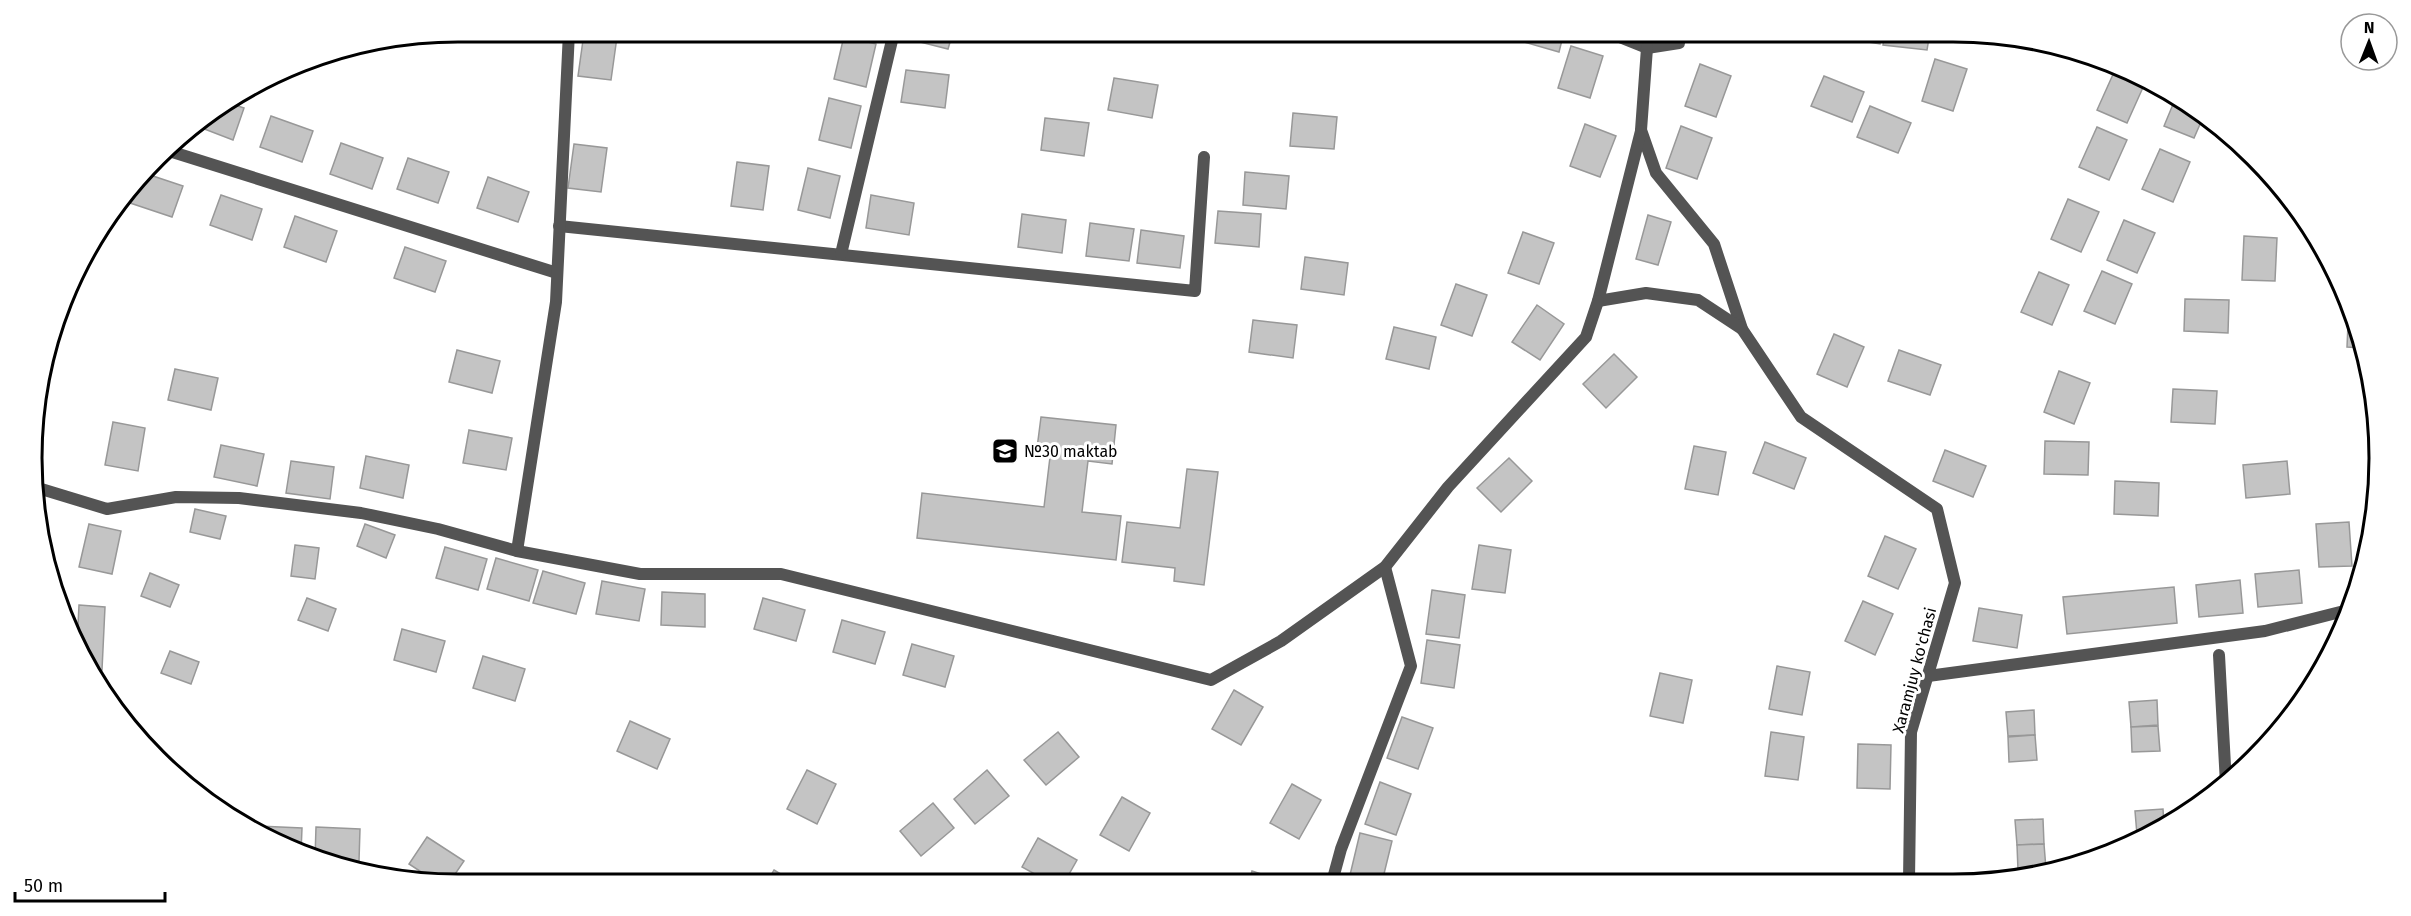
<svg xmlns="http://www.w3.org/2000/svg" width="2411" height="916" font-family="'Fira Sans',sans-serif">
	<style>
		.building { fill: #c4c4c4; stroke: #989898; stroke-width: 1.5 }
		.lines { fill: none; stroke-linecap: round; stroke-linejoin: round }
		.street { stroke: #545454; stroke-width: 12 }
		.labels { text-anchor: middle; stroke-width: 6; stroke-linejoin: round; paint-order: stroke }
		.poi-label { font-size: 16px; fill: #000; stroke: #fff; text-anchor: start }
		.street-label { font-size: 16px; fill: #000; stroke: #fff }
		.rim { fill: none; stroke: #000; stroke-width: 3 }
	</style>
	<rect width="100%" height="100%" fill="#fff"/>
	<!-- building -->
	<g class="building">
		<path d="M521,32h18l-2,5z"/>
		<path d="M919,32h34l-5,17 -32,-8z"/>
		<path d="M1233,32h44v6l-44,-3z"/>
		<path d="M1491,32h20l-2,5z"/>
		<path d="M1519,32h45l-5,20 -42,-12z"/>
		<path d="M1837,32h44l-1,12 -44,-7z"/>
		<path d="M1885,32h45l-3,18 -44,-5z"/>
		<path d="M584,33l33,4 -6,43 -33,-4z"/>
		<path d="M844,36l32,8 -10,43 -32,-8z"/>
		<path d="M1571,46l32,10 -13,42 -32,-10z"/>
		<path d="M1935,59l32,10 -14,42 -31,-10z"/>
		<path d="M1700,64l31,12 -15,41 -31,-11z"/>
		<path d="M906,70l43,5 -4,33 -44,-6z"/>
		<path d="M2115,70l30,13 -18,40 -30,-13z"/>
		<path d="M1824,76l40,16 -12,30 -41,-16z"/>
		<path d="M1114,78l44,7 -6,33 -44,-8z"/>
		<path d="M2176,97l28,18 -10,23 -30,-12z"/>
		<path d="M829,98l32,8 -10,42 -32,-8z"/>
		<path d="M226,102l18,6 -11,32 -39,-15z"/>
		<path d="M1870,106l41,17 -13,30 -41,-16z"/>
		<path d="M1293,113l44,4 -3,32 -44,-3z"/>
		<path d="M271,116l42,15 -11,31 -42,-15z"/>
		<path d="M1045,118l44,5 -5,33 -43,-6z"/>
		<path d="M1585,124l31,12 -16,41 -30,-11z"/>
		<path d="M1681,126l31,12 -15,41 -31,-11z"/>
		<path d="M2097,127l30,13 -18,40 -30,-13z"/>
		<path d="M341,143l42,15 -11,31 -42,-15z"/>
		<path d="M574,144l33,4 -6,44 -33,-4z"/>
		<path d="M2160,149l30,13 -17,40 -31,-13z"/>
		<path d="M408,158l41,14 -11,31 -41,-14z"/>
		<path d="M737,162l32,4 -6,44 -32,-4z"/>
		<path d="M808,168l32,8 -10,42 -32,-8z"/>
		<path d="M1245,172l44,4 -3,33 -43,-4z"/>
		<path d="M147,174l36,12 -11,31 -42,-14 6,-16z"/>
		<path d="M488,177l41,15 -11,30 -41,-14z"/>
		<path d="M221,195l41,14 -10,31 -42,-15z"/>
		<path d="M871,195l43,8 -5,32 -43,-7z"/>
		<path d="M2068,199l31,13 -18,40 -30,-13z"/>
		<path d="M1218,211l43,3 -2,33 -44,-4z"/>
		<path d="M1022,214l44,6 -4,33 -44,-6z"/>
		<path d="M1648,215l23,7 -13,43 -22,-6z"/>
		<path d="M295,216l42,15 -11,31 -42,-15z"/>
		<path d="M2124,220l31,13 -18,40 -30,-13z"/>
		<path d="M1090,223l44,6 -5,32 -43,-5z"/>
		<path d="M1141,230l43,6 -4,32 -43,-5z"/>
		<path d="M1523,232l31,11 -15,41 -31,-11z"/>
		<path d="M2244,236l33,2 -2,43 -33,-1z"/>
		<path d="M405,247l41,14 -11,31 -41,-14z"/>
		<path d="M1305,257l43,6 -4,32 -43,-6z"/>
		<path d="M2102,271l30,13 -17,40 -31,-13z"/>
		<path d="M2039,272l30,13 -17,40 -31,-13z"/>
		<path d="M1456,284l31,11 -15,41 -31,-11z"/>
		<path d="M2185,299l44,1 -1,33 -44,-2z"/>
		<path d="M1537,305l27,19 -24,36 -28,-18z"/>
		<path d="M1253,320l44,5 -4,33 -44,-6z"/>
		<path d="M2348,324l10,1 5,23 -16,-1z"/>
		<path d="M1394,327l42,10 -7,32 -43,-10z"/>
		<path d="M1834,334l30,13 -17,40 -30,-13z"/>
		<path d="M457,350l43,11 -8,32 -43,-11z"/>
		<path d="M1899,350l42,15 -11,30 -42,-14z"/>
		<path d="M1614,354l23,23 -31,31 -23,-24z"/>
		<path d="M175,369l43,9 -7,32 -43,-10z"/>
		<path d="M2059,371l31,12 -16,41 -30,-12z"/>
		<path d="M2173,389l44,2 -2,33 -44,-2z"/>
		<path d="M1041,417l75,8 -4,39 -24,-3 -6,51 39,4 -5,44 -199,-22 5,-45 122,14 6,-50 -14,-1z"/>
		<path d="M113,422l32,6 -7,43 -33,-6z"/>
		<path d="M469,430l43,8 -6,32 -43,-7z"/>
		<path d="M2045,441l44,1 -1,33 -44,-1z"/>
		<path d="M1765,442l41,16 -12,31 -41,-16z"/>
		<path d="M221,445l43,9 -7,32 -43,-9z"/>
		<path d="M1694,446l32,6 -8,43 -33,-6z"/>
		<path d="M1945,450l41,16 -13,31 -40,-16z"/>
		<path d="M366,456l43,9 -6,33 -43,-10z"/>
		<path d="M1509,458l23,23 -31,31 -24,-24z"/>
		<path d="M291,461l43,6 -4,32 -44,-6z"/>
		<path d="M2287,461l3,33 -44,4 -3,-33z"/>
		<path d="M1187,469l31,3 -14,113 -30,-4 1,-13 -53,-6 5,-40 53,6z"/>
		<path d="M2115,481l44,2 -1,33 -44,-2z"/>
		<path d="M195,509l31,7 -6,23 -30,-7z"/>
		<path d="M2349,522l3,44 -33,1 -3,-43z"/>
		<path d="M89,524l32,7 -9,43 -33,-7z"/>
		<path d="M365,524l30,11 -9,23 -29,-12z"/>
		<path d="M1885,536l31,13 -18,40 -30,-13z"/>
		<path d="M295,545l24,3 -4,31 -24,-3z"/>
		<path d="M1479,545l32,5 -6,43 -33,-4z"/>
		<path d="M445,547l42,12 -9,31 -42,-12z"/>
		<path d="M496,558l42,12 -9,31 -42,-12z"/>
		<path d="M2299,570l3,33 -44,4 -3,-33z"/>
		<path d="M543,571l42,12 -9,31 -43,-11z"/>
		<path d="M150,573l29,12 -9,22 -29,-11z"/>
		<path d="M2240,580l3,33 -44,4 -3,-32z"/>
		<path d="M602,581l43,8 -6,32 -43,-7z"/>
		<path d="M2174,587l3,36 -110,11 -4,-37z"/>
		<path d="M1432,590l33,5 -6,43 -33,-4z"/>
		<path d="M662,592l43,2v33l-44,-2z"/>
		<path d="M307,598l29,11 -8,22 -30,-11z"/>
		<path d="M763,598l42,12 -9,31 -42,-12z"/>
		<path d="M1863,601l30,13 -18,41 -30,-14z"/>
		<path d="M79,605l26,2 -3,63h-12l-13,-25z"/>
		<path d="M1979,608l43,7 -5,33 -44,-7z"/>
		<path d="M842,620l43,12 -10,32 -42,-12z"/>
		<path d="M402,629l43,12 -9,31 -42,-12z"/>
		<path d="M1427,640l33,5 -6,43 -33,-5z"/>
		<path d="M912,644l42,12 -9,31 -42,-12z"/>
		<path d="M170,651l29,11 -8,22 -30,-11z"/>
		<path d="M483,656l42,13 -10,32 -42,-13z"/>
		<path d="M1777,666l33,6 -8,43 -33,-6z"/>
		<path d="M1660,673l32,7 -9,43 -33,-7z"/>
		<path d="M1234,690l29,17 -22,38 -29,-16z"/>
		<path d="M2157,700l1,25 -27,2 -2,-25z"/>
		<path d="M2034,710l1,25 -27,1 -2,-24z"/>
		<path d="M1402,717l31,11 -15,41 -31,-11z"/>
		<path d="M630,721l40,18 -13,30 -40,-18z"/>
		<path d="M2158,726l2,25 -28,1 -1,-25z"/>
		<path d="M1058,732l21,25 -33,28 -22,-25z"/>
		<path d="M1771,732l33,5 -6,43 -33,-4z"/>
		<path d="M2035,735l2,25 -28,2 -1,-25z"/>
		<path d="M1858,744l33,1 -1,44 -33,-1z"/>
		<path d="M807,770l29,14 -19,40 -30,-15z"/>
		<path d="M987,770l22,26 -34,28 -21,-25z"/>
		<path d="M1380,782l31,12 -15,41 -31,-11z"/>
		<path d="M1292,784l29,16 -22,39 -29,-16z"/>
		<path d="M1122,797l28,16 -21,38 -29,-16z"/>
		<path d="M933,803l21,25 -33,28 -21,-25z"/>
		<path d="M2163,809l1,17 -13,8 -14,1 -2,-24z"/>
		<path d="M2043,819l1,25 -27,1 -2,-25z"/>
		<path d="M258,826l44,2 -1,25 -31,-12 -12,-8z"/>
		<path d="M316,827l44,2 -1,32 -44,-3z"/>
		<path d="M1360,833l32,8 -10,41 -32,-7z"/>
		<path d="M2150,835l-9,6 -4,1v-6z"/>
		<path d="M427,837l37,24 -15,22 -14,-2 -26,-17z"/>
		<path d="M1038,838l39,22 -13,23h-13l-29,-16z"/>
		<path d="M2044,844l2,25 -28,1 -1,-25z"/>
		<path d="M774,870l23,14h-31z"/>
		<path d="M1252,871l31,10v2h-34z"/>
		<path d="M1108,876l12,7h-16z"/>
		<path d="M1350,876l22,6h-24z"/>
		<path d="M1764,876l23,5h-24z"/>
	</g>
	<g class="lines">
		<!-- street -->
		<g class="street">
			<path d="M1607,32l40,16 32,-5 1,-11"/>
			<path d="M1647,48l-6,82 15,43 58,71 28,85 59,88 136,92 18,74 -44,149 -2,149"/>
			<path d="M1641,131l-43,170 48,-8 52,7 44,29"/>
			<path d="M166,150l391,123"/>
			<path d="M559,226l636,65 9,-134"/>
			<path d="M841,254l53,-222"/>
			<path d="M38,488l69,21 69,-12 63,1 122,15 77,16 79,22 123,23h141l430,106 70,-39 104,-74 63,-80 138,-150 12,-36"/>
			<path d="M517,551l39,-249 13,-270"/>
			<path d="M2219,655l7,129"/>
			<path d="M1928,676l337,-45 83,-21"/>
			<path d="M1332,882l9,-33 70,-183 -26,-99"/>
		</g>
	</g>
	<!-- icons -->
	<defs>
		<symbol id="school-square" viewBox="-11 -11 22 22"><rect x="-9" y="-9" width="18" height="18" rx="4" fill="#000" stroke="#fff"/><path d="M0-5L7-2L0 1L-7-2ZM-4 1L0 2.5L4 1V4Q0 6-4 4Z" fill="#fff"/></symbol>
	</defs>
	<g fill-rule="evenodd">
		<use href="#school-square" x="990" y="436" width="30" height="30"/>
	</g>
	<g class="labels">
		<!-- poi labels -->
		<g class="poi-label">
			<text x="1024" y="457">№30 maktab</text>
		</g>
		<!-- street labels -->
		<g class="street-label">
			<text transform="translate(1914 670) rotate(-75)" y="6">Xaramjuy ko'chasi</text>
		</g>
	</g>
	<!-- crop -->
	<path d="M0 0H2411V916H0ZM458 42H1953A416 416 0 0 1 2369 458V458A416 416 0 0 1 1953 874H458A416 416 0 0 1 42 458V458A416 416 0 0 1 458 42Z" fill="#fff" fill-rule="evenodd"/>
	<path class="rim" d="M458 42H1953A416 416 0 0 1 2369 458V458A416 416 0 0 1 1953 874H458A416 416 0 0 1 42 458V458A416 416 0 0 1 458 42Z"/>
	<!-- north arrow -->
	<g transform="translate(2369 42) rotate(1)"><circle r="28" fill="#ffffff" stroke="#999999" stroke-width="1.5"/>
	<path d="M0-4.5L10 22L0 15L-10 22Z" fill="#000000"/>
	<text y="-9" font-size="16" font-weight="bold" text-anchor="middle" fill="#000000">N</text>
	</g>
	<!-- scale -->
	<path d="M15 892v9h150v-9" fill="none" stroke="#000000" stroke-width="3"/>
	<text x="24" y="892" font-size="18" fill="#000000" stroke="#ffffff" stroke-width="4.5" paint-order="stroke">50 m</text>
</svg>
